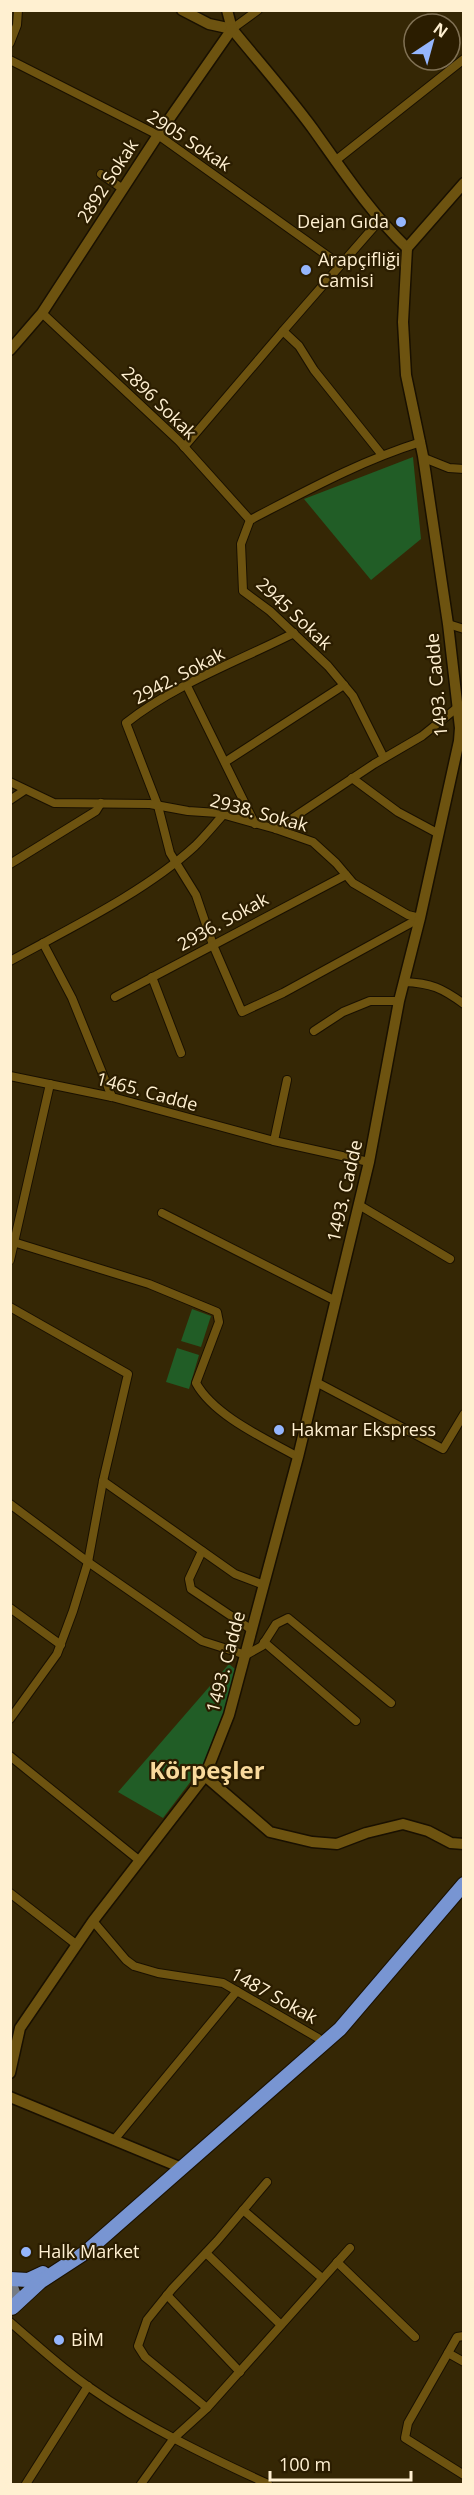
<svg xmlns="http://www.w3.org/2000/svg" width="474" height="2495" font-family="'Open Sans',sans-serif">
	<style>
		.green { fill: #215d26 }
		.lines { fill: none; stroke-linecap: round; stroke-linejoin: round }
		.street-casing { stroke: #191001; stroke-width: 10 }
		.secondary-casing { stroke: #191001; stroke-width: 13 }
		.primary-casing { stroke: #191001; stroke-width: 14 }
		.highway-casing { stroke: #191001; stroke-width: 16 }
		.street { stroke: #6d5310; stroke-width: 8 }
		.secondary { stroke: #6d5310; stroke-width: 10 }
		.primary { stroke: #747b84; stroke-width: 12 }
		.highway { stroke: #7895d2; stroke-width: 14 }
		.poi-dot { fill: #95b6fd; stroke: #2b1d00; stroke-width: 2 }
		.labels { text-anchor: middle; stroke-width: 4.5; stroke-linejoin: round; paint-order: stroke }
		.street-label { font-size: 18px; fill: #fff0d1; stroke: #2b1d00 }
		.poi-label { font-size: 18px; fill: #fff0d1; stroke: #2b1d00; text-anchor: start }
		.district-label { font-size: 24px; font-weight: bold; fill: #f9da9c; stroke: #2b1d00 }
	</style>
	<rect width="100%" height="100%" fill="#352705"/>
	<!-- green -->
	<g class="green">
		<path d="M413,457l8,82 -50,41 -67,-81z"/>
		<path d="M192,1309l19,7 -10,31 -20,-6z"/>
		<path d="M177,1348l22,7 -10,34 -23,-7z"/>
		<path d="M229,1664l6,5 -11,44 -14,43 -47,62 -45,-26z"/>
	</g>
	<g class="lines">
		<defs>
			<g id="street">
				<path d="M232,29l26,-19"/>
				<path d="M10,43l7,-18 1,-15"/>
				<path d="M10,60l148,75 181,129"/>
				<path d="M335,161l129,-102"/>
				<path d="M101,174l22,15"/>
				<path d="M379,221l-96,110 16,15 15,24 68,85"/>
				<path d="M42,313l137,128 71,79"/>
				<path d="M184,447l99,-116"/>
				<path d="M424,458l25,10 15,1"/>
				<path d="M448,624l16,5"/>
				<path d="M294,633c-55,28 -119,51 -168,90l32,83 12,47 26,42 17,50 29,67 41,-19 137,-75"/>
				<path d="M187,686l68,138"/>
				<path d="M384,758l-31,-62 -25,-30 -58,-55 -27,-20 -2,-47 9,-24c56,-29 110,-59 171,-78"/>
				<path d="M225,762l119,-77"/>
				<path d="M352,778l46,34 41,22"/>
				<path d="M10,782l44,21 96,1 38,7 30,2 58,16 37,13 23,21 17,20 55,32 12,3"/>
				<path d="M10,800l15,-10"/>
				<path d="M276,829l98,-65 48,-28 36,-29"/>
				<path d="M10,864l86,-53 5,-8"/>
				<path d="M43,943l29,55 40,99"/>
				<path d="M10,961c60,-33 135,-69 185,-115 10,-10 19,-21 28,-31"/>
				<path d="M152,977l29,76"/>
				<path d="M404,982c27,1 38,6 60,22"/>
				<path d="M115,997l231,-122"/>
				<path d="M314,1031l29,-19 27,-11h29"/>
				<path d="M10,1076l102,21 162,44"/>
				<path d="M287,1080l-13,61 95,21"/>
				<path d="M359,1205l91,54"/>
				<path d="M162,1213l174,88"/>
				<path d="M10,1241l139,43 68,28 2,10 -23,61c18,33 70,56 102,74"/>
				<path d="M10,1260l40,-176"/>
				<path d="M10,1307l118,67 -25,107 -15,81 -15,49 -16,43 -47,65"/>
				<path d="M316,1382l127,67 21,-35"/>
				<path d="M103,1481l132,93 29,11"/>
				<path d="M10,1504l78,58 114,79 44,14 16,-9 14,-22 12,-6 103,85"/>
				<path d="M202,1551l-13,28 2,10 61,41"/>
				<path d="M10,1608l51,37"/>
				<path d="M264,1642l92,79"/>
				<path d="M10,1756l130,105"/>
				<path d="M10,1893l67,52"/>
				<path d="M93,1921l33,39 8,6 24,7 65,10 95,55"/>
				<path d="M114,2140l123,-149"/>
				<path d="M243,2210l79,68"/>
				<path d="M206,2253l75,72"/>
				<path d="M337,2262l78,75"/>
				<path d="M167,2295l73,77"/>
				<path d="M10,2322c26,22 51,46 79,65 55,39 118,69 179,97"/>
				<path d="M448,2353l9,-16 7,-1"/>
				<path d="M464,2362l-16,-9 -40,70 -3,15 59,37"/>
				<path d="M207,2408l-62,-51 -7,-11 9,-26 25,-31 45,-48 50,-59"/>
				<path d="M26,2484l62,-98"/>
				<path d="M141,2484l33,-46 33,-30 143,-160"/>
			</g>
			<g id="secondary">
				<path d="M182,10l27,14 23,5"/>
				<path d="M227,10l5,19c27,33 56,66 81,100 30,42 57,83 94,119"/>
				<path d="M407,248l57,-65"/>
				<path d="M10,350l32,-37 116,-178 74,-106"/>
				<path d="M205,1776l65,56 42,10 25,2 29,-11 37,-9 25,7 23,12 13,1"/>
				<path d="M10,2073l10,-45 73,-107 112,-145 24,-61 69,-258 71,-295 30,-161 21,-83 39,-177 1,-13 -12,-104 -25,-168 -17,-81 -3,-53 4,-74"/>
				<path d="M10,2097l167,69"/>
			</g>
			<path id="primary" d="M10,2282l5,13 -3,14"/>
			<g id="highway">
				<path d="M10,2279l18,1 15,-7"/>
				<path d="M13,2307l27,-25 46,-30 254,-223 124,-145"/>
			</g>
		</defs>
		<!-- street casing -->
		<use href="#street" class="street-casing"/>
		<!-- secondary casing -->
		<use href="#secondary" class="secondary-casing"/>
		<!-- primary casing -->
		<use href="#primary" class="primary-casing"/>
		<!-- highway casing -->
		<use href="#highway" class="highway-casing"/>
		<!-- street -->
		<use href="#street" class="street"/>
		<!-- secondary -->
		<use href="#secondary" class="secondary"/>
		<!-- primary -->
		<use href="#primary" class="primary"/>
		<!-- highway -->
		<use href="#highway" class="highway"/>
	</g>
	<!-- markers -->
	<g class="poi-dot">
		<circle cx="401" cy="222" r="6"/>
		<circle cx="306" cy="270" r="6"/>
		<circle cx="279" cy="1430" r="6"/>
		<circle cx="26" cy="2252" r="6"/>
		<circle cx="59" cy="2340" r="6"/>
	</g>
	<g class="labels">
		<!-- street labels -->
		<g class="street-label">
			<text transform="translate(189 141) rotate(33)" y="6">2905 Sokak</text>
			<text transform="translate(108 181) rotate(-57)" y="6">2892 Sokak</text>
			<text transform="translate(159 403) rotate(44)" y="6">2896 Sokak</text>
			<text transform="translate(294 614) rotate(43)" y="6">2945 Sokak</text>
			<text transform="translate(179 676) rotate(-28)" y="6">2942. Sokak</text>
			<text transform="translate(437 685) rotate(-95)" y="6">1493. Cadde</text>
			<text transform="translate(259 813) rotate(15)" y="6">2938. Sokak</text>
			<text transform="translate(223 922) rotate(-29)" y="6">2936. Sokak</text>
			<text transform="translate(147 1092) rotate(15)" y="6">1465. Cadde</text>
			<text transform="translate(345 1191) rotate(-77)" y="6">1493. Cadde</text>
			<text transform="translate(226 1662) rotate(-75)" y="6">1493. Cadde</text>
			<text transform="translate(274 1996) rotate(29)" y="6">1487 Sokak</text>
		</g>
		<!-- poi labels -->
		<g class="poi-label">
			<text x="389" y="228" text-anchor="end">Dejan Gıda</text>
			<text x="318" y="266">Arapçifliği<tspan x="318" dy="21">Camisi</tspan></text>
			<text x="291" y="1436">Hakmar Ekspress</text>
			<text x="38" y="2258">Halk Market</text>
			<text x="71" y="2346">BİM</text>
		</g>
		<!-- district labels -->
		<g class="district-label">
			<text x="207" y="1779">Körpeşler</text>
		</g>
	</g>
	<!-- border -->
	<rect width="474" height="2495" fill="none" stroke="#fff0d1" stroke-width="24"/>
	<!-- north arrow -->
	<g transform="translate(432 42) rotate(36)"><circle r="28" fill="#2b1d00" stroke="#807154" stroke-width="1.5"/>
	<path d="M0-4.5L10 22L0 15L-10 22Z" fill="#95b6fd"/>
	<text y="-9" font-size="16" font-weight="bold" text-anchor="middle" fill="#fff0d1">N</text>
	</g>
	<!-- scale -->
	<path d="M270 2471v9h141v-9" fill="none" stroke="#fff0d1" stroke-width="3"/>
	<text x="279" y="2471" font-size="18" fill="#fff0d1" stroke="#2b1d00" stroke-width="4.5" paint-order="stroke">100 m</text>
</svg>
